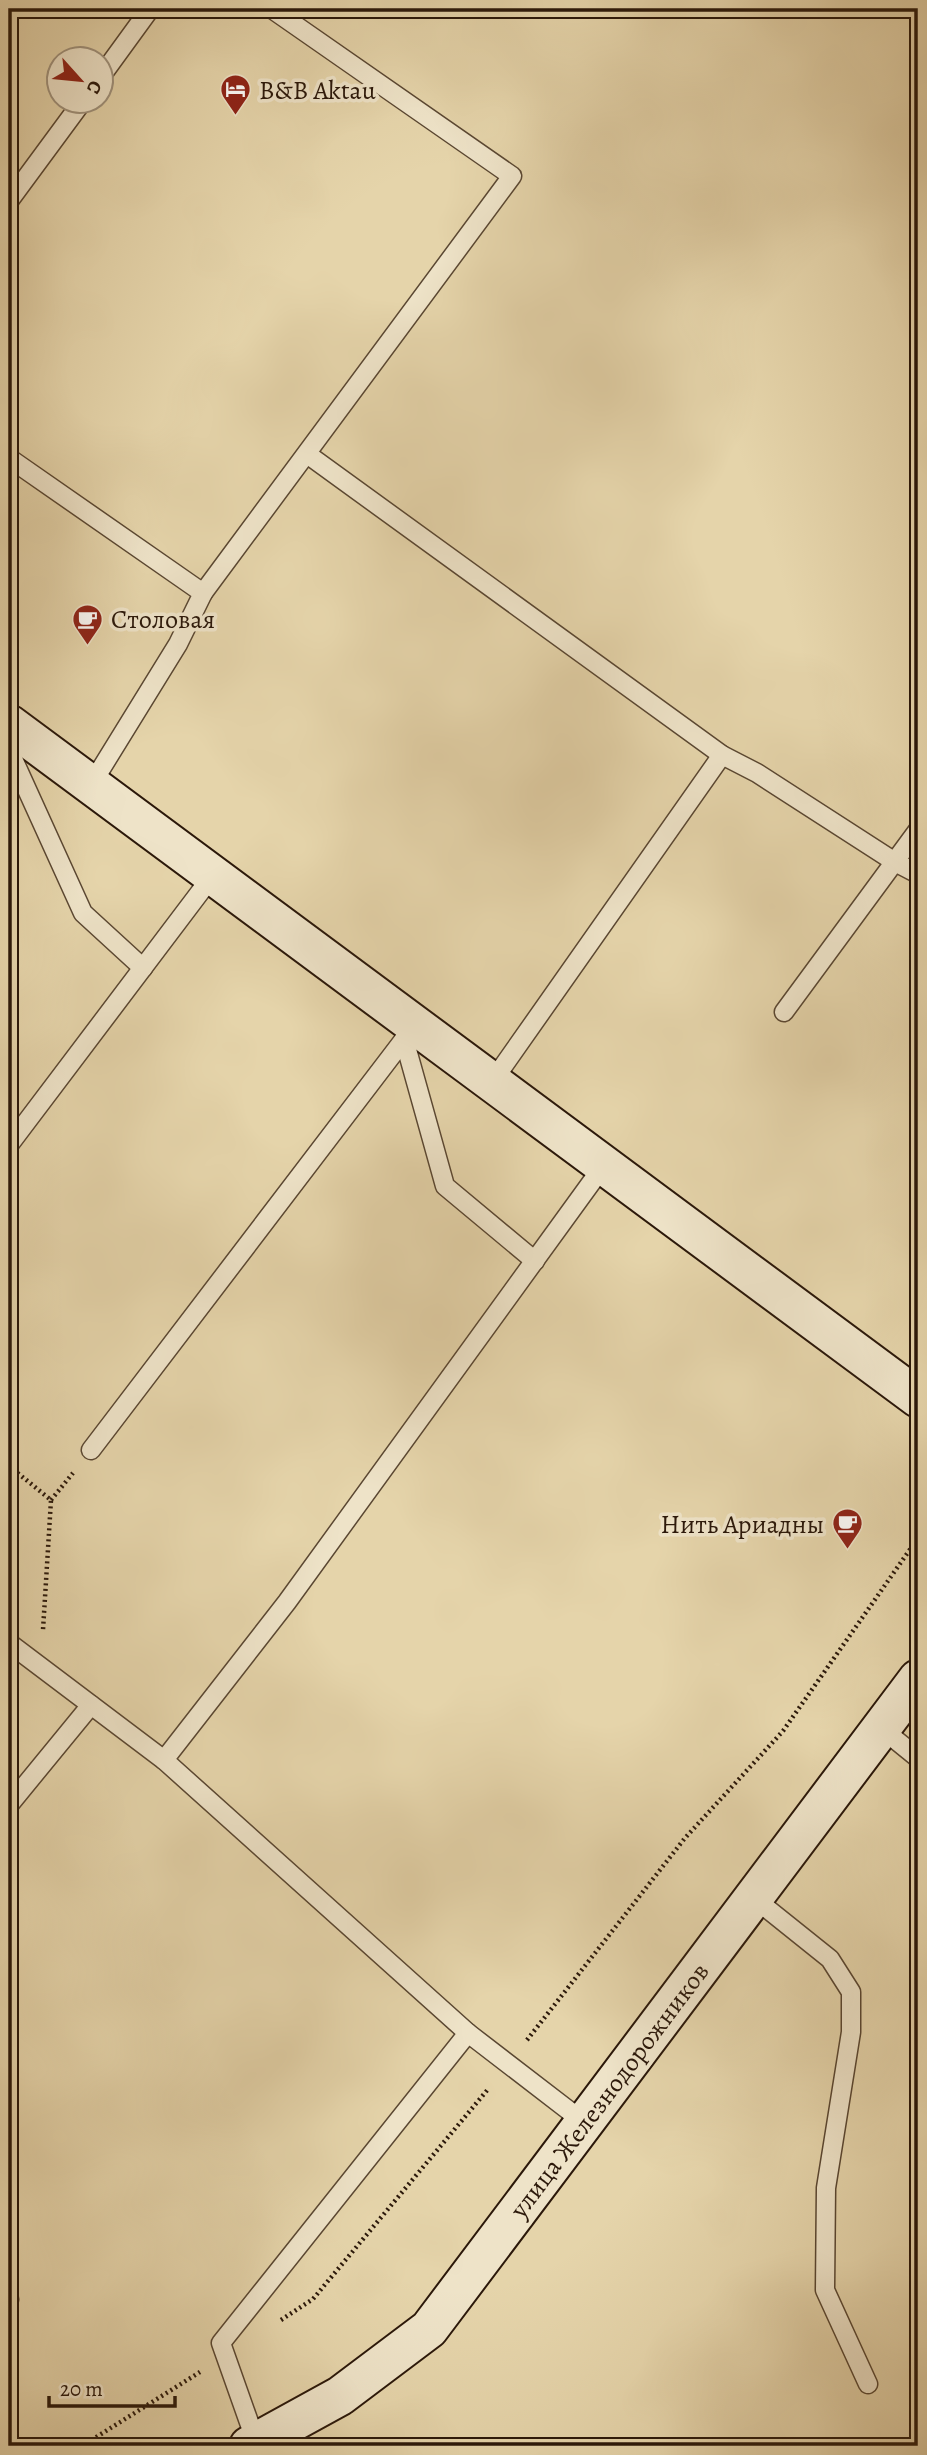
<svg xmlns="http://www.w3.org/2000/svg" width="927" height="2455" font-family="Alegreya,serif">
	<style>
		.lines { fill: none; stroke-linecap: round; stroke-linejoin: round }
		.lane-casing { stroke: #5a4732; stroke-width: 21 }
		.secondary-casing { stroke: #2b180a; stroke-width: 42 }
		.path { stroke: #2b180a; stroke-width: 4.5; stroke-dasharray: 2 3.5; stroke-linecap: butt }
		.lane { stroke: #eee3c8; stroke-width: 18 }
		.secondary { stroke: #eee3c8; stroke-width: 38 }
		.labels { text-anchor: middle; stroke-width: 7; stroke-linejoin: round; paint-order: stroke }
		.poi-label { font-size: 26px; fill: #2b180a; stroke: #eee3c8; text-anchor: start }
		.street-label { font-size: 26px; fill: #2b180a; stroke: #eee3c8 }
	</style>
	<rect width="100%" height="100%" fill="#e5d4aa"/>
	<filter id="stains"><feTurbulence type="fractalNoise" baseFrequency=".00286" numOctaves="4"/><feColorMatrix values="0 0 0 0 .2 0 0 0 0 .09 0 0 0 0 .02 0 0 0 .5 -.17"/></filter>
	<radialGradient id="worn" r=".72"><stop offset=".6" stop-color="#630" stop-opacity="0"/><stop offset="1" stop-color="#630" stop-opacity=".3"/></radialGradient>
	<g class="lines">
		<defs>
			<g id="lane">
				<path d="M102,75l48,-66"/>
				<path d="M9,201l73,-99"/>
				<path d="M307,454l415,301 35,18 138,89 23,12"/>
				<path d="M9,458l194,135 -25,51 -87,141"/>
				<path d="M203,593l309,-417 -240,-167"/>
				<path d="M9,750l74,163 60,55"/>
				<path d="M784,1012l134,-182"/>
				<path d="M404,1039l41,147 90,75"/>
				<path d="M492,1082l230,-327"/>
				<path d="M9,1145l204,-270"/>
				<path d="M91,1450l324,-425"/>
				<path d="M9,1643l155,117"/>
				<path d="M881,1728l37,30"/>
				<path d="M9,1805l82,-100"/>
				<path d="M754,1898l76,61 21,33v40l-25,156 -1,102 43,94"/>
				<path d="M585,2123l-117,-90 -304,-273 123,-158 317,-437"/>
				<path d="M9,2300v-1"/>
				<path d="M256,2442l-35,-99 247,-310"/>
			</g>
			<g id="secondary">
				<path d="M9,724l909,674"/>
				<path d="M249,2446l91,-50 89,-67 489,-650"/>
			</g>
		</defs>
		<!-- lane casing -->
		<use href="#lane" class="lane-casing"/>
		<!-- secondary casing -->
		<use href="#secondary" class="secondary-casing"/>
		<!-- path -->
		<g class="path">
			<path d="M9,1466l42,34 -8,130"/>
			<path d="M51,1500l22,-27"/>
			<path d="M527,2040l158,-202 98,-107 135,-193"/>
			<path d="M281,2320l32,-21 176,-211"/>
			<path d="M82,2446l118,-74"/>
		</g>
		<!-- lane -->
		<use href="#lane" class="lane"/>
		<!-- secondary -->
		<use href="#secondary" class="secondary"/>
	</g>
	<!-- icons -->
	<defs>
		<symbol id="hotel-pin" viewBox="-11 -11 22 30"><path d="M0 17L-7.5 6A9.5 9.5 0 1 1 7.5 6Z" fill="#8f2418" stroke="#eee3c8"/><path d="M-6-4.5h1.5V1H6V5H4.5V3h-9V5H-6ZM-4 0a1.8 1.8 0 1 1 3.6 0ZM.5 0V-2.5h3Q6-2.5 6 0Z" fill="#fff"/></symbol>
		<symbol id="cafe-pin" viewBox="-11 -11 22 30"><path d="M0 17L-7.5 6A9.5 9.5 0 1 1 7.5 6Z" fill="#8f2418" stroke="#eee3c8"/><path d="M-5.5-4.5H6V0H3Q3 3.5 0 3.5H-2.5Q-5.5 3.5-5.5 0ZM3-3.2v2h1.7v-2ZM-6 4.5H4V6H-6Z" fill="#fff"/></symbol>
	</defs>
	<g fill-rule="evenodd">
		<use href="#hotel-pin" x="218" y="72" width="35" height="47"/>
		<use href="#cafe-pin" x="70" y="602" width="35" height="47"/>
		<use href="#cafe-pin" x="830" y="1506" width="35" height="47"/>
	</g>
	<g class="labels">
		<!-- poi labels -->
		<g class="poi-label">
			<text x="259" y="99">B&amp;B Aktau</text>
			<text x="111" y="628">Столовая</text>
			<text x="824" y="1533" text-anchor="end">Нить Ариадны</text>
		</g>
		<!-- street labels -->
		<g class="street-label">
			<text transform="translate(609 2090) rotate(-53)" y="9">улица Железнодорожников</text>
		</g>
	</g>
	<!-- margin -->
	<rect width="927" height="2455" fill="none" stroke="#e5d4aa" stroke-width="35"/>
	<rect x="10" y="10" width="906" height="2434" fill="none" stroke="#2b180a" stroke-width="3.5"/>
	<rect x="18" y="18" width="892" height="2420" fill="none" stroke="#2b180a" stroke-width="2"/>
	<!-- north arrow -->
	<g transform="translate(80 80) rotate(117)"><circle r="33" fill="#eee3c8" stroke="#a0927c" stroke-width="2"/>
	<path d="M0-5L12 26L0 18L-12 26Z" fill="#8f2418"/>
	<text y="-10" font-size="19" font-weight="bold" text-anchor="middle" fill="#2b180a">С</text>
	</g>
	<!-- scale -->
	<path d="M49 2396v10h126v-10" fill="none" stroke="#2b180a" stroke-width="3.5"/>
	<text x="60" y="2396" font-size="21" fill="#2b180a" stroke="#eee3c8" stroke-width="5" paint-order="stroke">20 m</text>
	<rect width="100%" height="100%" filter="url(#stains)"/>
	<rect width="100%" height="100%" fill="url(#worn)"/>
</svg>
